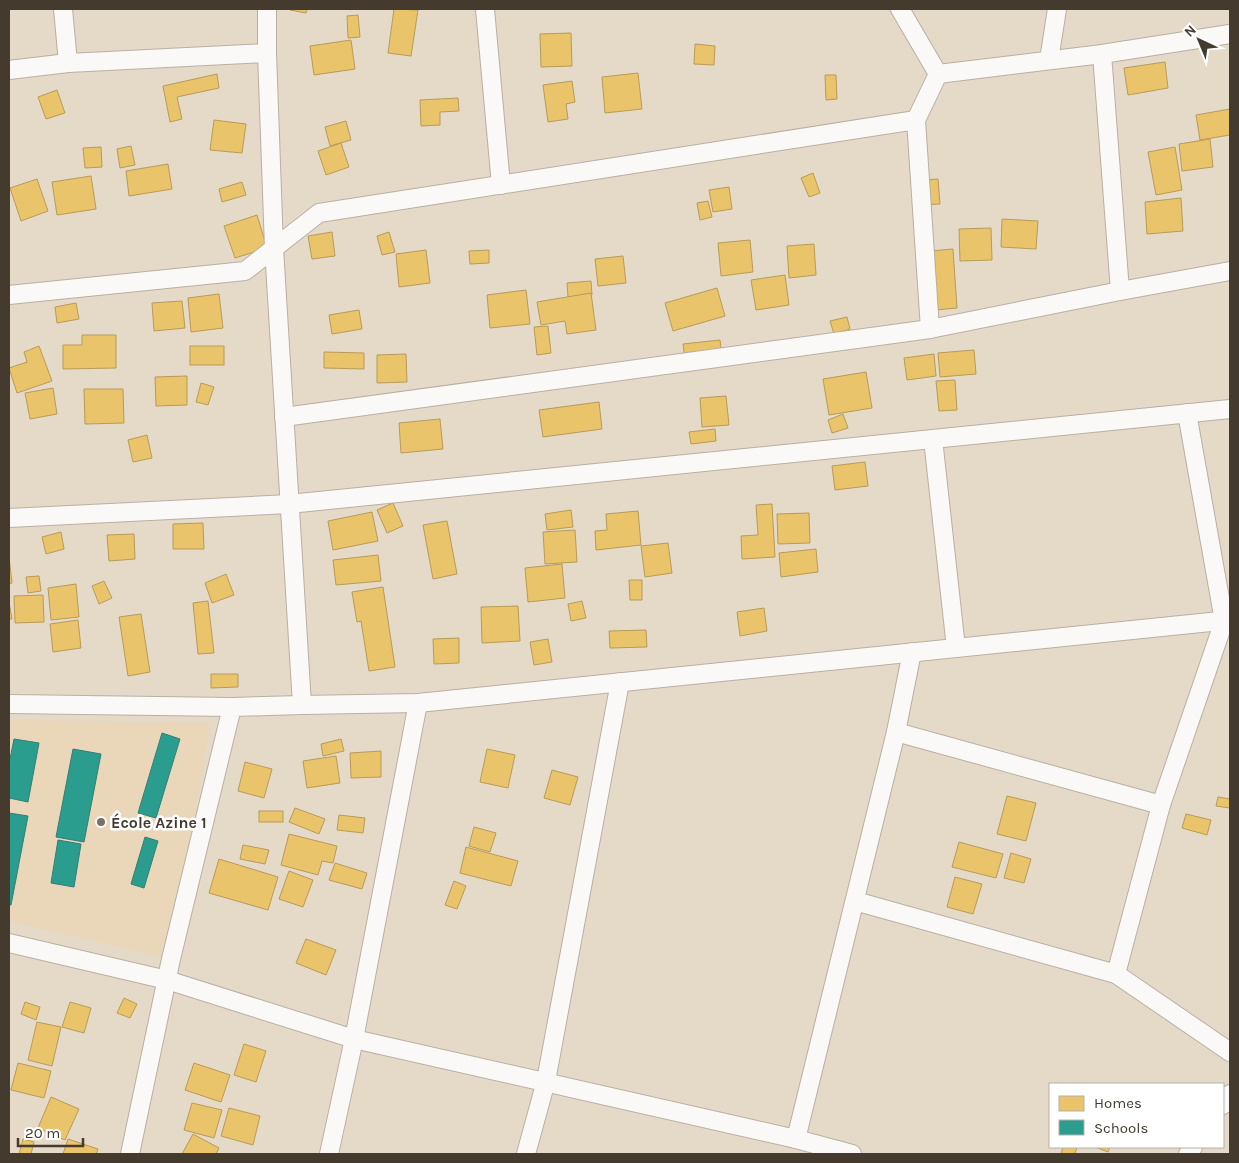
<svg xmlns="http://www.w3.org/2000/svg" width="1239" height="1163" font-family="Karla,sans-serif">
	<style>
		.built { fill: #ead6b9 }
		.homes { fill: #e9c46a; stroke: #b89b58 }
		.schools { fill: #2a9d8f; stroke: #328072 }
		.lines { fill: none; stroke-linecap: round; stroke-linejoin: round }
		.street-casing { stroke: #b9b0a3; stroke-width: 20 }
		.street { stroke: #fbf9f7; stroke-width: 18 }
		.poi-dot { fill: #7c7264; stroke: #fff; stroke-width: 2 }
		.labels { text-anchor: middle; stroke-width: 5; stroke-linejoin: round; paint-order: stroke }
		.poi-label { font-size: 16px; font-weight: bold; fill: #443b2e; stroke: #fff; text-anchor: start }
	</style>
	<rect width="100%" height="100%" fill="#e5d9c8"/>
	<!-- built -->
	<path class="built" d="M9,720l201,3 -39,236 -162,-38z"/>
	<!-- homes -->
	<g class="homes">
		<path d="M290,9h17l-1,4 -16,-3z"/>
		<path d="M394,9l24,1 -7,46 -23,-3z"/>
		<path d="M358,15l2,22 -12,1 -1,-22z"/>
		<path d="M571,33l1,33 -31,1 -1,-33z"/>
		<path d="M351,40l4,29 -41,6 -4,-29z"/>
		<path d="M695,44l20,2 -1,19 -20,-1z"/>
		<path d="M1165,62l3,26 -40,7 -4,-27z"/>
		<path d="M638,73l4,36 -37,4 -3,-36z"/>
		<path d="M217,74l2,14 -42,9 5,22 -12,3 -7,-36z"/>
		<path d="M825,75h11l1,24 -11,1z"/>
		<path d="M572,81l3,21 -9,2 2,15 -20,3 -5,-37z"/>
		<path d="M57,90l8,23 -19,6 -8,-22z"/>
		<path d="M458,98l1,13 -19,1v13l-19,1 -1,-26z"/>
		<path d="M1230,109v26l-30,5 -4,-25z"/>
		<path d="M214,120l32,4 -4,29 -32,-3z"/>
		<path d="M346,121l5,19 -21,6 -5,-19z"/>
		<path d="M1210,139l3,28 -31,4 -3,-27z"/>
		<path d="M341,143l8,24 -23,8 -8,-24z"/>
		<path d="M131,146l4,19 -15,3 -3,-19z"/>
		<path d="M101,147l1,20 -17,1 -2,-20z"/>
		<path d="M1175,147l7,43 -26,5 -8,-43z"/>
		<path d="M168,164l4,25 -43,7 -3,-25z"/>
		<path d="M813,173l7,20 -11,4 -8,-19z"/>
		<path d="M91,176l5,33 -39,6 -5,-33z"/>
		<path d="M37,179l11,32 -27,10 -11,-33z"/>
		<path d="M938,179l2,25 -22,1 -2,-24z"/>
		<path d="M242,182l4,13 -24,7 -3,-13z"/>
		<path d="M729,187l3,22 -19,3 -4,-22z"/>
		<path d="M1181,198l2,33 -36,3 -2,-32z"/>
		<path d="M708,201l4,16 -12,3 -3,-17z"/>
		<path d="M257,215l10,33 -32,10 -11,-32z"/>
		<path d="M1002,219l36,2 -2,28 -35,-2z"/>
		<path d="M991,228l1,32 -32,1 -1,-32z"/>
		<path d="M332,232l3,24 -23,3 -4,-23z"/>
		<path d="M389,232l6,20 -13,3 -5,-19z"/>
		<path d="M750,240l3,32 -32,4 -3,-33z"/>
		<path d="M814,244l2,31 -27,3 -2,-32z"/>
		<path d="M953,249l4,59 -33,3 -5,-59z"/>
		<path d="M426,250l4,33 -31,4 -3,-33z"/>
		<path d="M489,250v13l-19,1 -1,-13z"/>
		<path d="M623,256l3,27 -28,3 -3,-27z"/>
		<path d="M785,275l4,30 -33,5 -5,-30z"/>
		<path d="M591,281l1,14 -24,2 -1,-14z"/>
		<path d="M717,288l8,28 -52,15 -8,-28z"/>
		<path d="M526,290l4,34 -40,4 -3,-33z"/>
		<path d="M591,293l5,37 -29,4 -2,-13 -24,4 -4,-23z"/>
		<path d="M219,294l4,34 -32,4 -3,-34z"/>
		<path d="M182,301l3,27 -31,3 -2,-28z"/>
		<path d="M76,303l3,16 -22,4 -2,-16z"/>
		<path d="M359,310l3,19 -30,5 -3,-19z"/>
		<path d="M847,317l3,12 -16,5 -4,-13z"/>
		<path d="M548,326l3,27 -14,2 -3,-28z"/>
		<path d="M82,335h34v33l-53,1v-24h19z"/>
		<path d="M720,340l2,16 -37,4 -2,-16z"/>
		<path d="M39,346l13,35 -35,12 -8,-25 18,-6 -3,-10z"/>
		<rect x="190" y="346" width="34" height="19"/>
		<path d="M974,350l2,24 -36,3 -2,-24z"/>
		<path d="M324,352l40,1v16l-40,-1z"/>
		<path d="M406,354l1,28 -30,1v-28z"/>
		<path d="M934,354l2,22 -29,4 -3,-22z"/>
		<path d="M866,372l6,36 -43,7 -6,-36z"/>
		<path d="M187,376v29l-31,1 -1,-29z"/>
		<path d="M955,380l2,30 -18,1 -3,-30z"/>
		<path d="M201,383l13,4 -6,18 -12,-3z"/>
		<path d="M53,388l4,26 -27,5 -5,-26z"/>
		<path d="M84,389h39l1,34 -39,1z"/>
		<path d="M726,396l3,29 -27,2 -2,-29z"/>
		<path d="M599,402l3,27 -59,8 -4,-27z"/>
		<path d="M843,414l5,14 -16,5 -4,-13z"/>
		<path d="M440,419l3,30 -42,4 -2,-30z"/>
		<path d="M715,429l1,12 -25,3 -2,-12z"/>
		<path d="M147,435l5,23 -19,4 -5,-22z"/>
		<path d="M865,462l3,24 -33,4 -3,-24z"/>
		<path d="M393,503l10,23 -16,7 -10,-23z"/>
		<path d="M772,504l3,53 -33,2 -1,-23 17,-1 -2,-30z"/>
		<path d="M571,510l2,17 -26,3 -2,-16z"/>
		<path d="M638,511l3,34 -45,5 -1,-19 12,-1 -1,-16z"/>
		<path d="M372,512l6,29 -45,9 -5,-29z"/>
		<path d="M809,513l1,30 -32,1 -1,-30z"/>
		<path d="M447,521l10,53 -24,5 -10,-54z"/>
		<path d="M203,523l1,26h-31v-25z"/>
		<path d="M575,530l2,32 -32,2 -2,-32z"/>
		<path d="M61,532l3,17 -18,5 -4,-17z"/>
		<path d="M134,534l1,25 -26,2 -2,-26z"/>
		<path d="M668,543l4,30 -27,4 -4,-31z"/>
		<path d="M816,549l2,23 -37,5 -2,-24z"/>
		<path d="M378,555l3,26 -45,4 -3,-25z"/>
		<path d="M9,557l3,26 -3,1z"/>
		<path d="M562,564l3,34 -37,4 -3,-34z"/>
		<path d="M226,574l8,21 -22,8 -7,-20z"/>
		<path d="M39,576l2,15 -13,2 -2,-16z"/>
		<path d="M629,580h13v20h-12z"/>
		<path d="M104,581l8,17 -13,6 -7,-18z"/>
		<path d="M76,584l3,33 -28,3 -3,-32z"/>
		<path d="M383,587l12,80 -26,4 -8,-50 -4,1 -5,-30z"/>
		<path d="M43,595l1,27 -29,1 -1,-27z"/>
		<path d="M208,601l6,52 -16,1 -5,-51z"/>
		<path d="M582,601l4,17 -15,3 -3,-17z"/>
		<path d="M9,602l3,17h-3z"/>
		<path d="M518,606l2,35 -38,2 -1,-36z"/>
		<path d="M764,608l3,23 -27,5 -3,-24z"/>
		<path d="M141,614l9,58 -22,4 -9,-59z"/>
		<path d="M78,620l3,28 -28,4 -3,-28z"/>
		<path d="M646,630l1,17 -37,1 -1,-17z"/>
		<path d="M459,638v25l-25,1 -1,-25z"/>
		<path d="M548,639l4,23 -18,3 -4,-23z"/>
		<path d="M211,674h27v13l-27,1z"/>
		<path d="M341,739l3,12 -21,5 -2,-12z"/>
		<path d="M487,749l28,6 -7,33 -28,-6z"/>
		<path d="M381,751v26l-30,1 -1,-25z"/>
		<path d="M336,756l4,27 -33,5 -4,-27z"/>
		<path d="M245,762l27,7 -8,29 -26,-7z"/>
		<path d="M552,770l26,7 -8,28 -26,-7z"/>
		<path d="M1007,796l29,7 -10,38 -29,-7z"/>
		<path d="M1218,797l12,2v9l-14,-2z"/>
		<path d="M295,808l30,11 -6,15 -30,-12z"/>
		<rect x="259" y="811" width="24" height="11"/>
		<path d="M1186,814l25,6 -4,15 -25,-7z"/>
		<path d="M339,815l26,3 -2,15 -26,-3z"/>
		<path d="M474,827l22,6 -6,19 -21,-6z"/>
		<path d="M289,834l48,12 -4,17 -11,-2 -4,14 -37,-10z"/>
		<path d="M959,842l44,12 -7,24 -44,-11z"/>
		<path d="M243,845l26,5 -4,14 -25,-5z"/>
		<path d="M466,847l52,14 -7,25 -51,-13z"/>
		<path d="M1011,853l20,6 -7,24 -20,-5z"/>
		<path d="M219,859l59,18 -10,33 -59,-17z"/>
		<path d="M335,863l32,10 -5,16 -33,-9z"/>
		<path d="M289,871l24,9 -10,27 -24,-8z"/>
		<path d="M955,877l27,7 -9,30 -26,-7z"/>
		<path d="M454,881l12,5 -9,23 -12,-4z"/>
		<path d="M306,939l30,11 -10,25 -30,-12z"/>
		<path d="M124,998l13,6 -7,14 -13,-5z"/>
		<path d="M25,1002l15,5 -4,13 -15,-6z"/>
		<path d="M70,1002l21,6 -7,25 -22,-6z"/>
		<path d="M37,1022l24,5 -9,39 -24,-6z"/>
		<path d="M244,1044l22,7 -10,31 -22,-7z"/>
		<path d="M18,1063l33,8 -7,27 -33,-8z"/>
		<path d="M194,1063l36,12 -9,27 -36,-12z"/>
		<path d="M51,1097l28,12 -14,31 -27,-12z"/>
		<path d="M192,1103l30,7 -8,28 -30,-8z"/>
		<path d="M229,1108l31,8 -7,29 -32,-9z"/>
		<path d="M193,1134l26,14 -3,6h-34z"/>
		<path d="M23,1139l11,3 -3,12h-12z"/>
		<path d="M68,1139l30,10 -2,5h-33z"/>
		<path d="M1063,1147h14l-2,7h-14z"/>
		<path d="M1095,1147h15l-2,5z"/>
	</g>
	<!-- schools -->
	<g class="schools">
		<path d="M162,733l18,6 -24,79 -18,-5z"/>
		<path d="M14,739l25,4 -11,59 -19,-4v-34z"/>
		<path d="M73,749l28,5 -17,88 -28,-5z"/>
		<path d="M9,813l19,3 -17,89h-2z"/>
		<path d="M145,837l13,4 -14,47 -13,-4z"/>
		<path d="M58,840l23,4 -7,43 -23,-4z"/>
	</g>
	<g class="lines">
		<defs>
			<g id="street">
				<path d="M63,9l5,54"/>
				<path d="M267,9v44l7,195 28,457 116,-2 812,-83"/>
				<path d="M485,9l16,176"/>
				<path d="M900,9l38,65"/>
				<path d="M1102,54l18,237"/>
				<path d="M1049,60l8,-51"/>
				<path d="M9,70l59,-7 199,-10"/>
				<path d="M916,120l14,209"/>
				<path d="M9,295l236,-24 74,-58 597,-93 22,-46 164,-20 128,-20"/>
				<path d="M284,417l646,-88 190,-38 110,-20"/>
				<path d="M933,439l23,209"/>
				<path d="M9,518l280,-14 941,-95"/>
				<path d="M9,704l223,3"/>
				<path d="M896,732l265,73"/>
				<path d="M855,901l261,73 114,78"/>
				<path d="M9,943l158,37 187,59 442,100 56,15"/>
				<path d="M1116,974l45,-169 63,-184 -37,-208"/>
				<path d="M1223,1105l7,-11"/>
				<path d="M796,1139l100,-407 16,-80"/>
				<path d="M130,1154l41,-195 61,-252 70,-2"/>
				<path d="M329,1154l25,-115 64,-336"/>
				<path d="M526,1154l20,-73 74,-399"/>
				<path d="M1188,1154l5,-7"/>
			</g>
		</defs>
		<!-- street casing -->
		<use href="#street" class="street-casing"/>
		<!-- street -->
		<use href="#street" class="street"/>
	</g>
	<!-- markers -->
	<circle class="poi-dot" cx="101" cy="822" r="5"/>
	<g class="labels">
		<!-- poi labels -->
		<g class="poi-label">
			<text x="111" y="828">École Azine 1</text>
		</g>
	</g>
	<!-- border -->
	<rect width="1239" height="1163" fill="none" stroke="#443b2e" stroke-width="20"/>
	<!-- legend -->
	<rect x="1049" y="1083" width="175" height="65" fill="#ffffff" stroke="#b4b1ab"/>
	<rect x="1059" y="1096" width="25" height="15" fill="#e9c46a" stroke="#b4b1ab"/>
	<text x="1094" y="1108" font-size="15" fill="#443b2e">Homes</text>
	<rect x="1059" y="1120" width="25" height="15" fill="#2a9d8f" stroke="#b4b1ab"/>
	<text x="1094" y="1133" font-size="15" fill="#443b2e">Schools</text>
	<!-- north arrow -->
	<g transform="translate(1199 40) rotate(316)" stroke="#ffffff" stroke-width="4" paint-order="stroke">
	<path d="M0-4L9 19L0 12L-9 19Z" fill="#443b2e"/>
	<text y="-8" font-size="14" font-weight="bold" text-anchor="middle" fill="#443b2e">N</text>
	</g>
	<!-- scale -->
	<path d="M18 1138v8h65v-8" fill="none" stroke="#443b2e" stroke-width="2.5"/>
	<text x="25" y="1138" font-size="15" fill="#443b2e" stroke="#ffffff" stroke-width="4" paint-order="stroke">20 m</text>
</svg>
